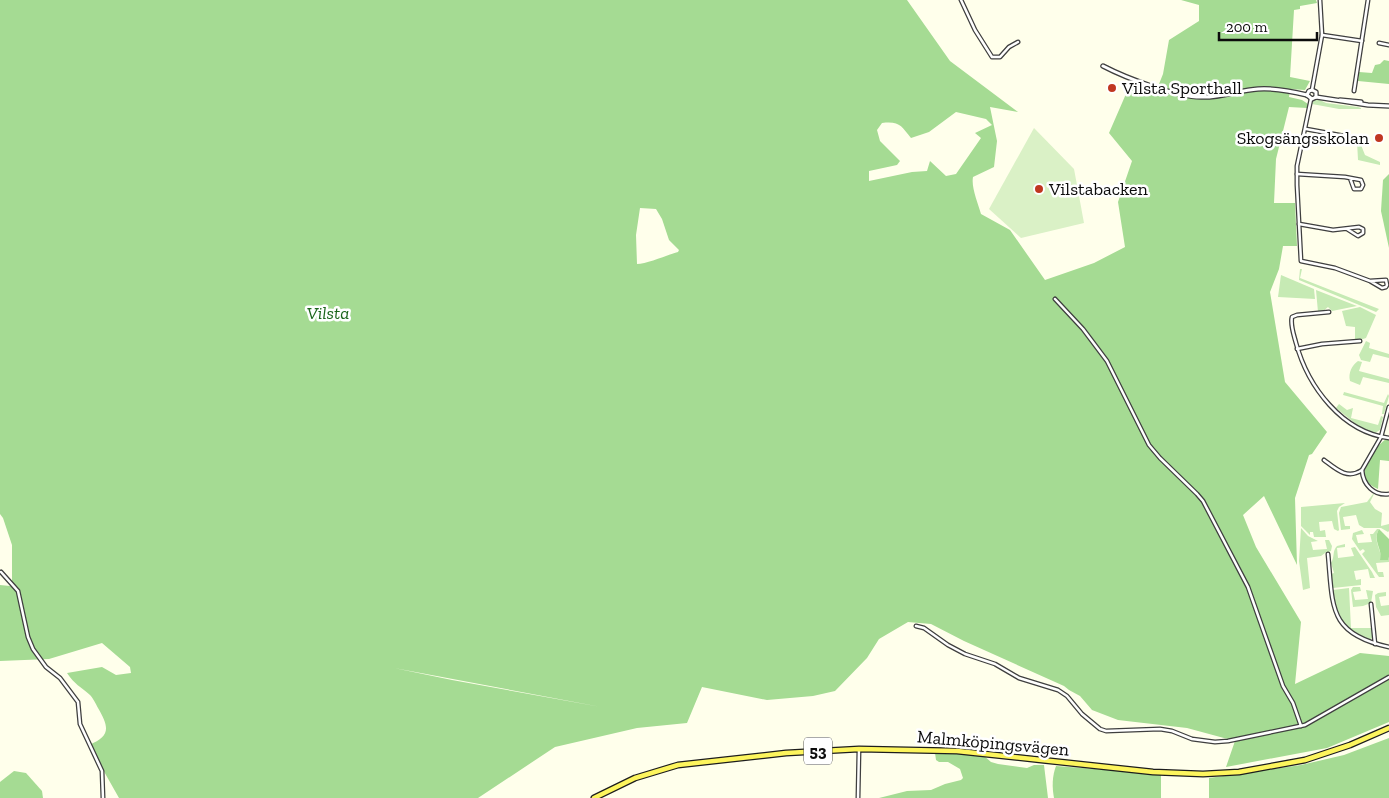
<svg xmlns="http://www.w3.org/2000/svg" width="1389" height="798" font-family="'Zilla Slab',serif">
	<style>
		.green { fill: #c6eab4 }
		.forest { fill: #a5db93; fill-rule: evenodd }
		.pitch { fill: #daf1c6 }
		.lines { fill: none; stroke-linecap: round; stroke-linejoin: round }
		.minor-casing { stroke: #3f3f3f; stroke-width: 5 }
		.tertiary-casing { stroke: #3f3f3f; stroke-width: 5.5 }
		.primary-casing { stroke: #1d1d1d; stroke-width: 7 }
		.minor { stroke: #fff; stroke-width: 2.5 }
		.tertiary { stroke: #fff; stroke-width: 3 }
		.primary { stroke: #fdf55d; stroke-width: 4.5 }
		.poi-dot { fill: #c03720; stroke: #fff; stroke-width: 2 }
		.labels { text-anchor: middle; stroke-width: 5; stroke-linejoin: round; paint-order: stroke }
		.shield { fill: #fff; stroke: #555; stroke-width: 1 }
		.shield-label { font-size: 16px; font-weight: bold; fill: #0c0c0c }
		.poi-label { font-size: 18px; fill: #0c0c0c; stroke: #fff; text-anchor: start }
		.park-label { font-size: 18px; font-style: italic; fill: #1c661b; stroke: #fff }
		.street-label { font-size: 18px; fill: #0c0c0c; stroke: #fff }
	</style>
	<rect width="100%" height="100%" fill="#ffffeb"/>
	<!-- green -->
	<g class="green">
		<path d="M1318,99l8,4 32,4 3,1v1h-22l-27,-5 2,-4z"/>
		<path d="M1359,140l6,15 15,7v16v-13l-22,-5 -1,-19z"/>
		<path d="M1300,269h2l-2,9 79,31 -3,3 -77,-32z"/>
		<path d="M1281,275l33,14 1,10 -37,-2z"/>
		<path d="M1316,290l41,16 -25,5 -4,-4 -6,5h-4z"/>
		<path d="M1360,307l16,8 -10,23 -6,2 -5,-1v-12l-9,-1 -4,-15z"/>
		<path d="M1366,341l4,2 -1,5 20,6v4l-16,-4 -3,8 -9,-2 -2,-5z"/>
		<path d="M1358,361l4,1 -3,9 30,8v4l-26,-6 -3,8 -10,-4c-2,-8 2,-16 8,-20z"/>
		<path d="M1344,392l40,11 4,-9 1,2 -5,18h-2l1,-8 -40,-11z"/>
		<path d="M1339,404l8,6 6,-2 -2,10 27,7 3,-9 2,1 -3,13 -5,3 -13,-4 -26,-21z"/>
		<path d="M1373,494h1l-4,8 5,7 7,4 -1,13 8,-2v7l-1,1 -7,-4h-17l-5,-3 -3,-10 -13,2 2,9h5v3l-9,1 -2,-17 2,-6 26,-5z"/>
		<path d="M1345,503l-6,4 -2,4 2,19 -1,1 -4,-2 -2,-8 -13,1 1,9 5,-1 1,7h-12l-1,-5h-3v3l-9,-9v-19z"/>
		<path d="M1301,528l7,8 10,5 -7,1 2,8 14,-1 -2,-9h4l3,6 -1,5 -6,2 -4,3 -14,2 3,30 -7,2 -4,-29z"/>
		<path d="M1377,529h2c-6,10 0,17 2,27l7,3 1,-2v5l-13,1 2,9h5l1,5h-5l-17,-23 3,-3 -2,-2 -3,2 -8,-12 1,-6 9,-3 2,4 -8,1 2,8 14,-1 -2,-8h3z"/>
		<path d="M1345,544v3l-8,1 1,10 16,-2 -3,-8 4,-1 17,25 3,6h-5l-2,-9 -14,2 2,9 5,-1v6l-28,3 -2,-14 3,-1 -3,-10c4,-6 1,-12 6,-17z"/>
		<path d="M1353,587h7l1,4 -8,1 2,8 13,-1 -2,-9 7,1 -2,12 -8,3 -10,1 -2,-17z"/>
		<path d="M1349,588l2,40h20l2,9 -3,3c-24,-3 -35,-28 -37,-50z"/>
		<path d="M1386,592v4l-7,1 2,9 8,-1v10l-8,1 -5,-9 -1,-12 3,-2z"/>
	</g>
	<!-- forest -->
	<g class="forest">
		<path d="M0,0h907l43,61 68,51 -28,-5 7,34 -3,26 -21,10c-2,10 5,26 8,37l29,16 35,50 49,-17 31,-16 -7,-45 14,-41 -23,-28 20,-46 26,7 8,-20 6,-34 30,-19v-16l-18,-5h135l1,3 -17,3v3l-6,1 -4,67 20,4 -5,9 -15,-1 -1,8 13,3 6,4 -1,4 -18,-1 -13,52 -2,44h21l2,43h-14l-4,23 -9,23 15,90 42,50 -15,22 -3,1 -14,43 2,67 -33,-69 -21,19 13,32 45,75 -6,62 65,-31 29,3v66l-62,26 -101,19 9,-26 -48,-13 -69,-8 -26,-10 -12,-14 -11,-6 -5,-4 -100,-45 -33,-17 -23,-2 -29,17 -12,19 -32,33 -22,5 -46,4 -65,-13 -15,36 -50,5 -82,19 -77,51h-359l-30,-53c22,-9 20,-18 9,-37 -2,-4 -5,-10 -8,-13 -10,-9 -15,-10 -23,-22l35,-6 14,8 15,-2 -1,-6 -28,-24 -53,16 -49,2v-76l10,1 2,-3v-38l-9,-27 -3,-4zM956,112l30,7 6,6 -17,8 6,5 -25,36 -10,2 -16,-15 -3,10 -15,1 -43,9v-10l28,-6 3,-4 -20,-20 -3,-11 5,-7c18,-2 19,3 29,15l18,-6zM640,208l16,1 6,10 7,21 10,10 -1,2c-11,3 -31,12 -41,12l-1,-29zM394,668l207,39 -149,-27z"/>
		<path d="M1384,60l5,1v23l-31,-3 1,-9 13,1 3,-8 5,-1z"/>
		<path d="M1389,174v74l-8,-37 2,-31z"/>
		<path d="M1386,439h3v22l-9,-1 -2,29c-27,-11 -8,-38 8,-50z"/>
		<path d="M1379,529l10,10v18l-1,3h-8c3,-11 -8,-19 -1,-31z"/>
		<path d="M1389,738v60h-180v-20l92,-13 43,-10z"/>
		<path d="M935,753l48,2 8,7 7,2 29,4 7,-3h10l4,33h-169l28,-7 24,-1 14,-6 16,-4 2,-2 -3,-9 -12,-7h-9l-3,-2z"/>
		<path d="M1056,766l105,8v24h-107c-2,-11 -2,-21 2,-32z"/>
		<path d="M14,771l12,2 16,18 1,7h-43v-16z"/>
	</g>
	<!-- pitch -->
	<path class="pitch" d="M1034,128l40,41 10,54 -63,15 -32,-29z"/>
	<g class="lines">
		<defs>
			<g id="minor">
				<path d="M961,0l14,30 17,27h8l9,-10 9,-5"/>
				<path d="M1322,35l40,6"/>
				<path d="M1379,43l10,2"/>
				<path d="M1312,90l10,-55 -2,-35"/>
				<path d="M1354,91l14,-91"/>
				<path d="M1311,99l-14,67v19l4,76 34,7 35,13 16,-1 1,5 -1,2 -4,1 -12,-7"/>
				<path d="M1306,129l49,9"/>
				<path d="M1297,174l48,3 16,3 2,5 -2,4h-7l-4,-11"/>
				<path d="M1299,224l34,6 26,-3 4,2v4l-5,3 -11,-7"/>
				<path d="M1055,299l28,30 24,32 42,84 11,13 37,36 6,7 45,86 35,99 10,17 8,23"/>
				<path d="M1329,312l-32,3 -5,2c-2,8 2,18 4,26 12,44 46,89 93,95"/>
				<path d="M1297,349l25,-5 38,-3"/>
				<path d="M1389,407l-8,30 -19,33c1,15 12,26 27,24"/>
				<path d="M1324,460c12,9 23,20 38,10"/>
				<path d="M1328,554c5,53 0,80 61,93"/>
				<path d="M1,572l17,19 10,46 5,12 13,18 14,11 18,24 2,22 22,47 1,27"/>
				<path d="M1371,604l4,40"/>
				<path d="M916,626l8,2 24,17 17,9 30,10 24,14 39,12 9,6 15,18 18,15 6,2 54,-2 12,2 20,8 23,3 13,-1 77,-16 84,-48"/>
				<path d="M858,798l1,-49"/>
			</g>
			<g id="tertiary">
				<path d="M1103,66c23,12 73,31 98,31 20,1 38,-7 57,-8 16,-1 33,2 49,6"/>
				<path d="M1307,95l2,-4 3,-1 4,2v5"/>
				<path d="M1307,95l5,4 4,-2"/>
				<path d="M1316,97l52,8 21,1"/>
				<path d="M1340,100l21,2"/>
			</g>
			<path id="primary" d="M594,798l41,-20 43,-13 108,-12 73,-4 98,2 196,21 50,2 36,-2 66,-12 45,-15 39,-17"/>
		</defs>
		<!-- minor casing -->
		<use href="#minor" class="minor-casing"/>
		<!-- tertiary casing -->
		<use href="#tertiary" class="tertiary-casing"/>
		<!-- primary casing -->
		<use href="#primary" class="primary-casing"/>
		<!-- minor -->
		<use href="#minor" class="minor"/>
		<!-- tertiary -->
		<use href="#tertiary" class="tertiary"/>
		<!-- primary -->
		<use href="#primary" class="primary"/>
	</g>
	<!-- markers -->
	<g class="poi-dot">
		<circle cx="1112" cy="88" r="5"/>
		<circle cx="1379" cy="138" r="5"/>
		<circle cx="1039" cy="189" r="5"/>
	</g>
	<g class="labels">
		<!-- shield labels -->
		<rect class="shield" x="804" y="737.5" width="28" height="27" rx="4"/>
		<g class="shield-label">
			<text x="818" y="757">53</text>
		</g>
		<!-- poi labels -->
		<g class="poi-label">
			<text x="1122" y="94">Vilsta Sporthall</text>
			<text x="1369" y="144" text-anchor="end">Skogsängsskolan</text>
			<text x="1049" y="195">Vilstabacken</text>
		</g>
		<!-- park labels -->
		<g class="park-label">
			<text x="328" y="319">Vilsta</text>
		</g>
		<!-- street labels -->
		<g class="street-label">
			<text transform="translate(993 743) rotate(5)" y="6">Malmköpingsvägen</text>
		</g>
	</g>
	<!-- scale -->
	<path d="M1219 32v8h98v-8" fill="none" stroke="#0c0c0c" stroke-width="2.5"/>
	<text x="1226" y="32" font-size="15" fill="#0c0c0c" stroke="#ffffff" stroke-width="4" paint-order="stroke">200 m</text>
</svg>
